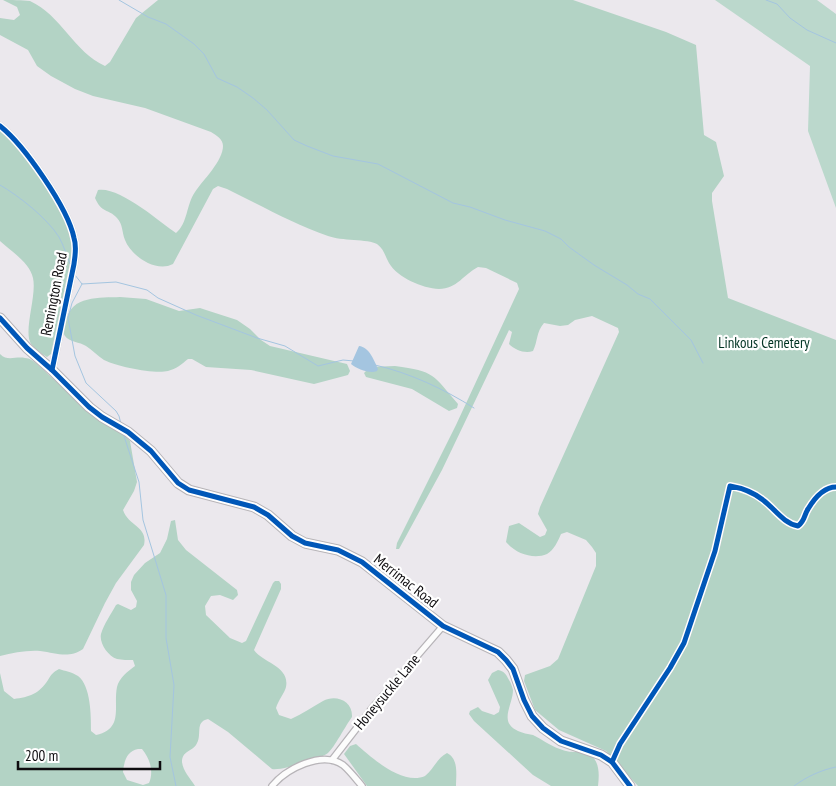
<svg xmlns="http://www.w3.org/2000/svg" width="836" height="786" font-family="'PT Sans Narrow',sans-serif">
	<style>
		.green { fill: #bbd8cc }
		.forest { fill: #b3d3c5; fill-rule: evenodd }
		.water { fill: #a4c5e0 }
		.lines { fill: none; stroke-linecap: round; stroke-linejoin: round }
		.stream { stroke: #a4c5e0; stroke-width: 1 }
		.street-casing { stroke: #b7b4b8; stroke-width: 8 }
		.secondary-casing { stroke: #b7b4b8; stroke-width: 11 }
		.street { stroke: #fcfcfc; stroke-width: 5.5 }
		.secondary { stroke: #fcfcfc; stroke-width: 9 }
		.cycleway-casing { stroke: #fff; stroke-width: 8 }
		.cycleway { stroke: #0057b8; stroke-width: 5 }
		.labels { text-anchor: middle; stroke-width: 4.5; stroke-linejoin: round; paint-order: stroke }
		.street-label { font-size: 15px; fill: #0e0c0f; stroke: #fff }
		.park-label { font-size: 15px; fill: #032; stroke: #fff }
	</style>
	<rect width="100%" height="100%" fill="#ebe8ed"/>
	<!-- green -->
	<path class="green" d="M715,0h102l19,14v194l-28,-77 2,-65z"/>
	<!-- forest -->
	<g class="forest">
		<path d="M3,0c7,0 20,0 27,1 31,14 44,51 75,65l5,-4 26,-44 22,-18h415l93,32 30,13 8,90 12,7 8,34 -12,17v8l16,97 108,42v446h-198l-32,-35 -47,-21 -24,-20 -11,-29 1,-6 25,-9 8,-7 38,-93v-13l-4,-6 -6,-7 -19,-8 -6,2c-3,7 -7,16 -14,20 -14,6 -32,-1 -41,-12l3,-16 10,-3 21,14 5,-2 2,-5 -9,-16 2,-7 79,-175 -1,-4 -26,-12 -17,4 -7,5 -8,1 -16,-3c-8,9 -6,18 -11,28 -8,3 -18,-1 -24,-7l3,-12 -3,-2 -67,140 -43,79h-3l1,-6 59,-118 63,-136 -2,-6 -31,-15 -8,-1c-14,7 -21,22 -39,22 -17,-1 -41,-11 -50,-26 -4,-7 -5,-14 -12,-19 -9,-5 -36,-3 -49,-8 -35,-12 -68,-31 -101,-47l-9,-3 -5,3 -40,75c-17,9 -42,-8 -48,-24 -3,-7 -2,-16 -8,-22 -9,-10 -15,-4 -22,-20l3,-8c21,-4 62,32 78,43 12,-10 10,-28 19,-41 8,-12 28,-31 28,-46 0,-7 -7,-11 -12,-14l-66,-24 -52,-12 -18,-7 -24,-13 -14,-10 -9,-16 -28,-15v-17l14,2 6,-5 -3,-8z"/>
		<path d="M0,129l16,14 17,22 35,61 4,20v7l-21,101 -4,3c-5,-3 -12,-8 -16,-13 -8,-13 6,-48 2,-66 -3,-15 -22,-27 -33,-37z"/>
		<path d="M120,297l26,2 33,12 21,-3 6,2 31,10 13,9 11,11 9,6 77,18 3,7 -2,4 -34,9 -63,-14 -45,-3 -14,-8h-4c-6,5 -12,10 -20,12 -14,3 -50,-4 -64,-11 -6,-4 -12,-10 -18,-14 -6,-4 -17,-4 -21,-10 -3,-4 0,-10 1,-15 5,-26 34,-23 54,-24z"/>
		<path d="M0,354c8,8 15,2 25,4 5,0 8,3 12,6l60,55 28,17 5,5 7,41 -3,9 -11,19c6,17 25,16 21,35l-28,38 -11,20 -22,46c-15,10 -26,4 -43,2 -13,-1 -27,2 -40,5z"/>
		<path d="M395,366c40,5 38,9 63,38l-1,4 -8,3 -37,-22 -46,-12 -2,-4 6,-6z"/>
		<path d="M175,520l3,20 8,10 51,40 1,5 -5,5 -13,-5 -9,1 -6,10 1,9 24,23 12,5 4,-2 27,-58 2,-2h4l2,3v5l-27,61c9,13 36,16 32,37 -1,5 -8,14 -10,21l3,7 12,4c11,-5 21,-12 32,-18 13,-7 30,0 29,16 -6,8 -18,31 -24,36 -8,6 -47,18 -56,16l-44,-37 -20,-13c-14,3 -5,16 -12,26 -5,7 -14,6 -14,17 1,9 8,16 13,24h-195v-113l4,18 10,8c15,-2 25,-5 34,-19 3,-5 5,-8 11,-11 6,2 13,3 19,7 13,10 13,40 13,55l5,4c28,-6 17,-28 21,-48 2,-9 11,-16 18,-21l-2,-6c-5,0 -11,0 -16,-1 -9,-3 -18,-16 -16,-25 3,-10 10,-20 15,-29l2,-1 13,6 5,-3 1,-6 -6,-11v-8l3,-7 11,-12 15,-10 7,-14 4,-18zM138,749h4c8,10 12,22 7,34l-6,2 -16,-5 -4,-8c1,-11 4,-21 15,-23z"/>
		<path d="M498,670c6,1 8,4 11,10 2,3 3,6 4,10 0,15 -15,32 5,41 4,2 10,3 15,4 9,4 17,11 27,14 7,3 12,3 19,3 20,1 21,18 19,34h-47l-18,-11 -59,-54 -5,-7 1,-3 8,-4 4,4 12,4 5,-3 1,-5 -12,-27 4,-7z"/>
		<path d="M356,744c16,14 47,42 69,32 9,-7 12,-18 22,-23 12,6 9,22 9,33h-89l-23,-32 6,-8z"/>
	</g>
	<!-- water -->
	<path class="water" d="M359,346c10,1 15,14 19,23l-1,2c-7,3 -20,-2 -26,-7z"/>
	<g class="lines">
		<!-- stream -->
		<g class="stream">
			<path d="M119,0l29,17 18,7 28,20 10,10 13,24 20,9 16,11 14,12 27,30 13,6 26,10 45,8 75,39 17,4 35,13 40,11 16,8 8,8 25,18 33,20 11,9 12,5 41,41 12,23"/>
			<path d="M766,0l11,4 13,14 17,12 29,13"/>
			<path d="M0,185c19,11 47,33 59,52 5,9 8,20 12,29"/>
			<path d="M75,275l7,9 34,-2 31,8 11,8 38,17 61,23 28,8 33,20 25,-6 11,1"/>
			<path d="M82,284l-10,19 -4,15 7,38 11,27 30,28 3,5 2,8"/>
			<path d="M375,365c35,8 69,24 99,43"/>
			<path d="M123,433l16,49 4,38 23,75v43l8,47 -4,72 6,29"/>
			<path d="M794,786c12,-9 27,-16 42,-19"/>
		</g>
		<defs>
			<g id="street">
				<path d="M0,126c24,19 68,82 74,112 3,9 1,17 0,26l-22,106"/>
				<path d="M332,760l41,-53 70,-81"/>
				<path d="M612,762l8,-18 50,-76 14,-25 31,-92 15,-65c12,2 23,6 33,14 12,9 20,23 35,26 7,-5 6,-11 10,-17 6,-10 16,-22 28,-22"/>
				<path d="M272,786c14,-17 50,-36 71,-21 7,6 13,14 19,21"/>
			</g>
			<path id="secondary" d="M0,318l27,30 25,22 37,37 13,10 26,15 23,19 27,32 11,7 65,17 14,8 24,21 13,7 33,7 24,12 81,64 55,26 8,8 7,9 11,31 8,16 11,12 18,13 40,14 11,7 18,24"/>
		</defs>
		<!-- street casing -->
		<use href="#street" class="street-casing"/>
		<!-- secondary casing -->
		<use href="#secondary" class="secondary-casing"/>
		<!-- street -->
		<use href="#street" class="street"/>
		<!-- secondary -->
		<use href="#secondary" class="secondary"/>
		<defs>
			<g id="cycleway">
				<path d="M0,126c24,19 68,82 74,112 3,9 1,17 0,26l-22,106"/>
				<path d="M0,318l27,30 25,22 37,37 13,10 26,15 23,19 27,32 11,7 65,17 14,8 24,21 13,7 33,7 24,12 81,64 55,26 8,8 7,9 11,31 8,16 11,12 18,13 40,14 11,7 18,24"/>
				<path d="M612,762l8,-18 50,-76 14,-25 31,-92 15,-65c12,2 23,6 33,14 12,9 20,23 35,26 7,-5 6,-11 10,-17 6,-10 16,-22 28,-22"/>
			</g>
		</defs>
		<!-- cycleway casing -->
		<use href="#cycleway" class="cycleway-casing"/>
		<!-- cycleway -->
		<use href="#cycleway" class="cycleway"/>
	</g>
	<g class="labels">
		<!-- street labels -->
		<g class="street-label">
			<text transform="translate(54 294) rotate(-79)" y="5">Remington Road</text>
			<text transform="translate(406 581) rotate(38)" y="5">Merrimac Road</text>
			<text transform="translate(387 692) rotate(-50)" y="5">Honeysuckle Lane</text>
		</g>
		<!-- park labels -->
		<g class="park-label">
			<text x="764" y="348">Linkous Cemetery</text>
		</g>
	</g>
	<!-- scale -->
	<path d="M18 761v8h142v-8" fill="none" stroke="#0e0c0f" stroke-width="2.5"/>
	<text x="25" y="761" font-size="15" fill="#0e0c0f" stroke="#ffffff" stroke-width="4" paint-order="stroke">200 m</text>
</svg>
